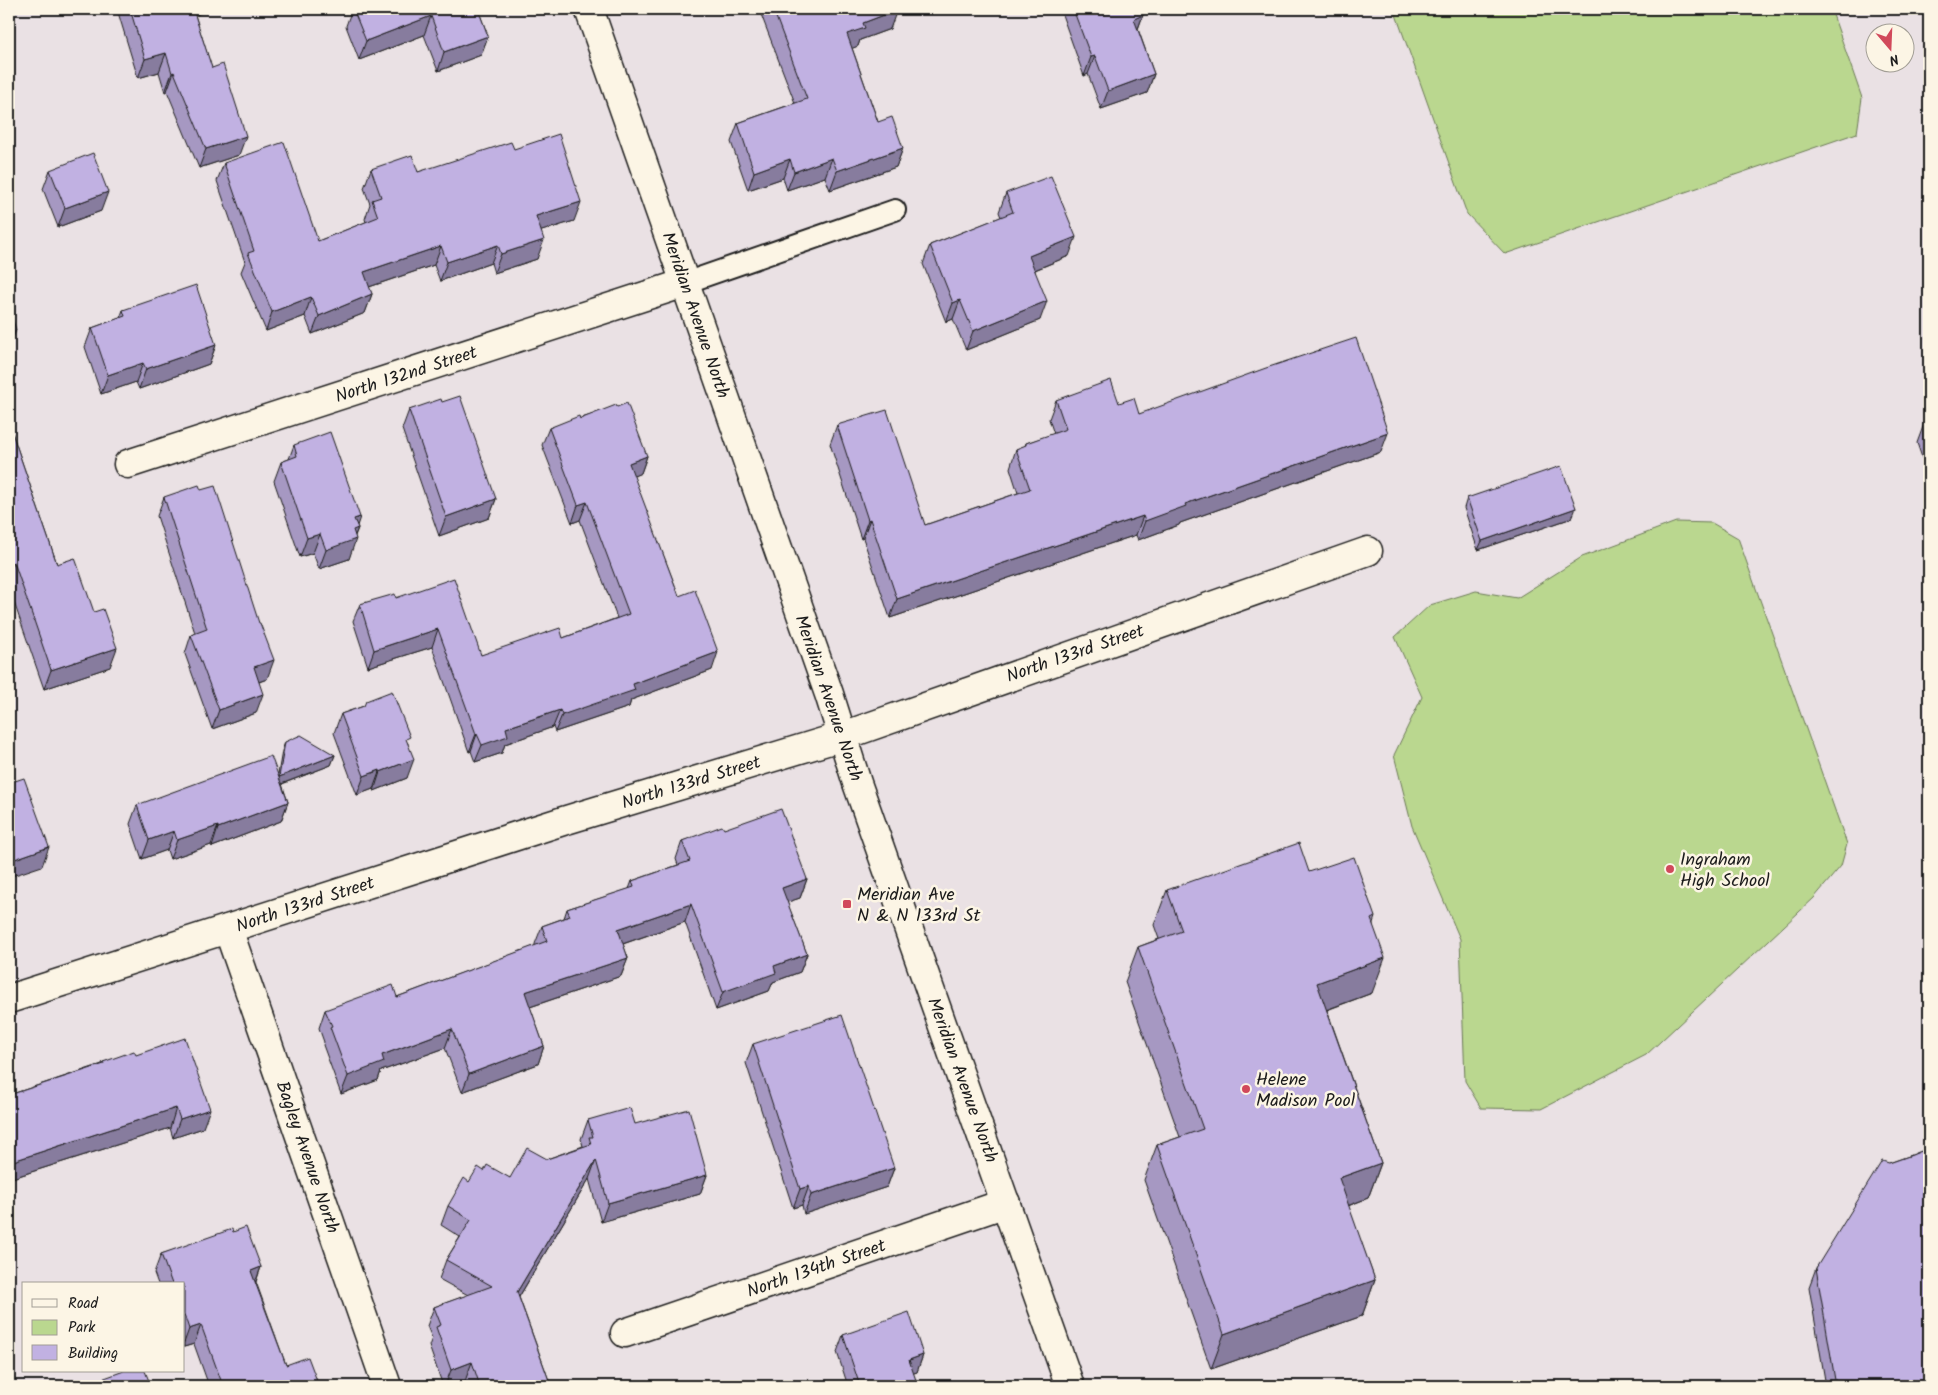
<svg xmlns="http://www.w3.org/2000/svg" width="1938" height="1395" font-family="Kalam,sans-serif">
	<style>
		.green { fill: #bad78f; stroke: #6b7a56 }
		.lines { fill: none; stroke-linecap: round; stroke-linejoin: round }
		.lane-casing { stroke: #1c1c1c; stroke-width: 24 }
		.street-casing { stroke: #1c1c1c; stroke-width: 31 }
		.secondary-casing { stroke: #1c1c1c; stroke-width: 31 }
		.lane { stroke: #fcf5e5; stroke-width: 20 }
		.street { stroke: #fcf5e5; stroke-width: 28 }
		.secondary { stroke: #fcf5e5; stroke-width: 28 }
		.wall { fill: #a698c2; stroke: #1c1c1c }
		.shaded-wall { fill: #877c9e; stroke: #1c1c1c }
		.building { fill: #c1b1e2; stroke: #1c1c1c }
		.poi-dot { fill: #d1495b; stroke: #fcf5e5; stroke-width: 2 }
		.labels { text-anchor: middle; stroke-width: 5; stroke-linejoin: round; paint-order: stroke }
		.street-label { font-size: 18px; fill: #1c1c1c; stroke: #fcf5e5 }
		.poi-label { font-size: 18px; fill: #1c1c1c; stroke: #fcf5e5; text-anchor: start }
	</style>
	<rect width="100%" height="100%" fill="#eae1e4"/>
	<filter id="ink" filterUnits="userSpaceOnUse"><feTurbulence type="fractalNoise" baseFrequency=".02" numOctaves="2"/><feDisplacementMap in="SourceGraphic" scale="10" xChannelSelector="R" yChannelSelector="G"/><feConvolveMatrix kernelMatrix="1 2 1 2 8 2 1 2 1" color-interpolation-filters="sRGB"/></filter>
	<g filter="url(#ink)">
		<!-- green -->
		<g class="green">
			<path d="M1394,9h437l31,89 -5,35 -352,121 -38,-40z"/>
			<path d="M1676,522l36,1 26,15 109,306 -6,22 -27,32 -168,157 -105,54 -60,-1 -16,-27 -5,-142 -48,-113 -18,-71 28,-58 -27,-60 35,-32 46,-14 41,7 65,-41z"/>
		</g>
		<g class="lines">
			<defs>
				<path id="lane" d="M685,283l210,-73"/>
				<g id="street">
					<path d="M128,464l557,-181"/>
					<path d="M228,929l159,457"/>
					<path d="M9,999l554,-178 280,-85 525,-185"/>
					<path d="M625,1333l381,-130"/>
				</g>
				<path id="secondary" d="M589,9l240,685 28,89 213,603"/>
			</defs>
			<!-- lane casing -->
			<use href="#lane" class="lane-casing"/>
			<!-- street casing -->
			<use href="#street" class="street-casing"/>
			<!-- secondary casing -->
			<use href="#secondary" class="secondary-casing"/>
			<!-- lane -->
			<use href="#lane" class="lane"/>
			<!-- street -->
			<use href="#street" class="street"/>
			<!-- secondary -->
			<use href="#secondary" class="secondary"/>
		</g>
		<!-- wall -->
		<g class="wall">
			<path d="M117,9h86l-2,4 -6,2 44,140 -40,13 -32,-77 -2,1 -6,-20 -21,6z"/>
			<path d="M352,9h126l10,27 -7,19 -43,16 -14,-36 -65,25 -13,-34z"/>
			<path d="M759,9h137l-6,20 -30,11 -2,6 -6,2 26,74 25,26 -7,19 -66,23 -5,-13 -38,13 -4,-12 -35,12 -17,-48 7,-19 57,-20z"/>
			<path d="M1060,9h81l2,6 -5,14 16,45 -7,19 -46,16 -13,-35 -4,2z"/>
			<path d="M514,149l60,72 -33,10 -4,28 -43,14 -3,-10 -51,18 -6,-16 -65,22 3,7 -7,19 -53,21 -7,-18 -39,15 -25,-59 4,-10 -28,-81 7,-18 94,78 48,-19 -1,-3 5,-15 -6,-16 7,-19 47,3z"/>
			<path d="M50,170l51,41 -43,16 -15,-38z"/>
			<path d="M1006,193l63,63 -34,14 5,50 -74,30 -13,-31 -7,3 -23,-58 7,-19 71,-28 -2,-5z"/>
			<path d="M123,310l93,35 -7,19 -70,25 -3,-7 -35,12 -16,-47 7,-19 28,-10z"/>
			<path d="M1056,400l63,3 20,11 242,38 -201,71 -1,2 -41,15 -2,-5 -246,83 -27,-80 -2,1 -31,-95 7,-19 88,100 93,-32 -8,-25 6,-19 9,-3 1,-3 28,-9 -5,-15z"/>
			<path d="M442,402l54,97 -7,19 -50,18 -37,-107 7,-19z"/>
			<path d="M617,407l30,49 -6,17 -8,3 46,120 33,74 -81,30 -2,7 -74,25 -2,-5 -48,17 -3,9 -27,9 -4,-11 -2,1 -37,-105 -64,20 -15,-46 7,-17 36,-6 85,57 82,-17 54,-20 -37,-98 -8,3 -30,-78 7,-17z"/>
			<path d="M1929,423v55l-12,-35 7,-19z"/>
			<path d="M9,424l48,140 53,103 -66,22 -35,-101z"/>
			<path d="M294,445l63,81 1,2 -3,8 -6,23 -30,10 -6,-16 -13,4 -26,-76 7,-19 8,-3z"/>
			<path d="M164,497l103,182 -8,3 -3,31 -44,16 -27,-75 6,-19 4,-2 -38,-117z"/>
			<path d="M1467,498l105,20 -94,32 -14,-42z"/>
			<path d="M364,706l44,37 -1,35 -33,13 -1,-2 -16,6 -23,-62 7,-19z"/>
			<path d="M285,742l50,13 -4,10 -49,19 6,18 -7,19 -69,26 -1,-2 -41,14 -3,-9 -25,9 -12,-35 7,-19 141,-31 4,-23z"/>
			<path d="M724,829l83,50 -7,19 -13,4 20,52 -7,18 -27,10 -4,9 -53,19 -31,-88 -62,22 5,14 -7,18 -91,31 14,39 -6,18 -76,28 -17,-44 -64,23 -3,9 -37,14 -18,-49 1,-3 -5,-14 6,-18 72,-13 138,-51v-2l7,-18 22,-8 3,-9 62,-20 3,-8 46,-16 -2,-6 6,-18z"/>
			<path d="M1309,872l66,45 -2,6 -1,70 -45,17 54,153 -13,35 -20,8 27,74 -13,36 -151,53 -67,-189 13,-35 23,-8 -55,-155 13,-35 21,-8 -5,-14 13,-35z"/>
			<path d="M753,1044l141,124 -7,19 -83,27 -2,-9 -9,3 -47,-145z"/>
			<path d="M136,1055l67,73 -30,10 -3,-10 -161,51v-84l93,-31 1,-2z"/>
			<path d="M588,1120l47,4 72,51 -7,19 -99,28 -12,-43 -70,118 32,89h-84l-2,-5 -14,5h-8l-14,-40 3,-8 -5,-12 7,-19 34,-12 -29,-16 7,-19 14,-23 -19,-12 7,-19 21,-24 15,-11 26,7 37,-19 36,-13 -2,-7z"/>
			<path d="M1924,1150l5,236h-103l-17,-99 7,-19 73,-105 23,-8z"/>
			<path d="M233,1232l28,35 -5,15 30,83 33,21h-110l-15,-42 -10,3v-63h-26l-4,-11 7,-19z"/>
			<path d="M843,1335l80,20 -6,17 -4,1 5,13h-70l-11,-34z"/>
		</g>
		<!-- shaded-wall -->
		<g class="shaded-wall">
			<path d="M187,9h16l-2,4 -17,6z"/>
			<path d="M1046,9h6l-7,2z"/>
			<path d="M897,10l-7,19 -30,11 -2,6 -17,7 6,-19 16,-11z"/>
			<path d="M1143,15l-7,19 -2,-15z"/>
			<path d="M431,16l-7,19 -65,25 7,-19z"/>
			<path d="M488,36l-7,19 -43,16 6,-19z"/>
			<path d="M166,53l-7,19 -21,6 7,-19z"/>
			<path d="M1095,56l-7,18 -4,2 7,-19z"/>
			<path d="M174,72l-7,19 -2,1 7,-19z"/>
			<path d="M1154,74l-7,19 -46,16 7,-18z"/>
			<path d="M246,136l-7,19 -40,13 7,-19z"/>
			<path d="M903,148l-7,19 -66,23 7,-19z"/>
			<path d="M832,158l-7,19 -38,13 7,-18z"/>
			<path d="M790,159l-7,19 -35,12 6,-18z"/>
			<path d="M108,192l-7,19 -43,16 7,-19z"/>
			<path d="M581,202l-7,19 -45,14 7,-19z"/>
			<path d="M1076,237l-7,19 -47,19 7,-19z"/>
			<path d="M544,240l-7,19 -43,14 7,-19z"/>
			<path d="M498,245l-7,18 -51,18 7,-19z"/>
			<path d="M441,246l-7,19 -77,26 7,-19z"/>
			<path d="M372,294l-7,19 -53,21 7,-18z"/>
			<path d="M311,297l-6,19 -39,15 6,-19z"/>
			<path d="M960,300l-7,19 -7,3 7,-19z"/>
			<path d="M1047,301l-7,19 -74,30 7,-19z"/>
			<path d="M16,330l-7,19v-17z"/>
			<path d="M216,345l-7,19 -70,25 7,-20z"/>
			<path d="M143,363l-7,19 -35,12 7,-19z"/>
			<path d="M1388,433l-7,19 -201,71 -1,2 -41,15 7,-19 40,-17z"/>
			<path d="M647,456l-6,17 -19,8 7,-18z"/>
			<path d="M496,499l-7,19 -50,18 7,-19z"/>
			<path d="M587,502l-7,18 -8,3 6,-18z"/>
			<path d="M1576,508l-4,10 -94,32 4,-9z"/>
			<path d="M1143,516l-7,19 -246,83 7,-19z"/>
			<path d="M360,517l-4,12 2,-1 -5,12 3,-1 -7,20 -30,10 7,-19 28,-31z"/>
			<path d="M870,519l-7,19 -2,1 7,-19z"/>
			<path d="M320,534l-7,19 -13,4 7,-19z"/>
			<path d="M14,562l-5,14v-12z"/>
			<path d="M438,629l-6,18 -64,20 6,-17z"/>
			<path d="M117,648l-7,19 -66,22 7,-19z"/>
			<path d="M718,652l-6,18 -81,30 -2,7 -74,25 7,-17 71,-31z"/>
			<path d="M274,660l-7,19 -20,7 7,-19z"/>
			<path d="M263,694l-7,19 -44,16 7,-19z"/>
			<path d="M560,710l-7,17 -48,17 -3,9 -27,9 7,-17 24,-17z"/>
			<path d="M476,734h1l-6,17 -2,1z"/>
			<path d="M335,755l-4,10 -55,21 3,-9z"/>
			<path d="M414,759l-7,19 -33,13 6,-19z"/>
			<path d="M380,770l-7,19 -16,6 7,-19z"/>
			<path d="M288,802l-7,19 -69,26 6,-19z"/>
			<path d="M218,826l-7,19 -41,14 7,-19z"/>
			<path d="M174,831l-7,19 -25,9 7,-19z"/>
			<path d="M49,847l-7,19 -33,11v-16z"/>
			<path d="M807,879l-7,19 -24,8 6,-18z"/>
			<path d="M691,904l-6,18 -74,26 7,-19z"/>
			<path d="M807,954l-7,18 -27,10 -4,9 -53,19 7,-18 51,-26z"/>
			<path d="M628,958l-7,18 -103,35 7,-19z"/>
			<path d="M1385,958l-13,35 -68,25 13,-35z"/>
			<path d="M452,1029l-7,19 -64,23 -3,9 -37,14 7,-18 34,-21z"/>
			<path d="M544,1046l-6,18 -76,28 7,-18z"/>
			<path d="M176,1108l-6,20 -161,51v-15l1,-2z"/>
			<path d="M210,1109l-7,19 -30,10 7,-19z"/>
			<path d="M596,1160l-7,19 -79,133 7,-20z"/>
			<path d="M1381,1163l-13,35 -42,16 13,-36z"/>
			<path d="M894,1168l-7,19 -83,27 7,-19z"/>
			<path d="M707,1175l-7,19 -99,28 7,-19z"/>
			<path d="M809,1186l-7,19 -9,3 7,-19z"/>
			<path d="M261,1267l-7,19 -3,-15z"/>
			<path d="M1375,1280l-13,36 -151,53 13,-35z"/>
			<path d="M201,1325l-7,19 -10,3v-4l5,-14z"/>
			<path d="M923,1355l-6,17 -14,5 6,-17z"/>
			<path d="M472,1362l-7,19 -14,5h-6l6,-16z"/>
		</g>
		<!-- building -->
		<g class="building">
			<path d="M130,9h63l19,59 11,-4 23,72 -40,13 -32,-77 -2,1 -6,-20 -21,6z"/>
			<path d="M353,9h125l10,27 -44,16 -13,-36 -65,25z"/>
			<path d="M773,9h123l1,1 -34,13 2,5 -18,6 31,88 14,-5 11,31 -66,23 -5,-13 -38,14 -4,-13 -36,13 -16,-49 69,-24z"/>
			<path d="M1073,9h68l2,6 -9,4 20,55 -46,17 -13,-35 -4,1z"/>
			<path d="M559,134l22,68 -45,14 8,24 -43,14 -3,-9 -51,17 -6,-16 -77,26 8,22 -53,22 -8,-19 -39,15 -24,-59 6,-2 -30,-88 60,-21 34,99 60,-24 -6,-17 9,-3 -10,-28 41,-14 6,17 93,-30 3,7z"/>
			<path d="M93,153l15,39 -43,16 -15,-38z"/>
			<path d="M1051,176l25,61 -47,19 18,45 -74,30 -13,-31 -7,3 -23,-58 83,-33 -7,-19z"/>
			<path d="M196,285l20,60 -70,24 -3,-6 -35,12 -16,-47 33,-12 -2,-6z"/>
			<path d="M9,307l7,23 -7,2z"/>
			<path d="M1356,338l32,95 -203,71 1,2 -41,15 -2,-5 -246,83 -27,-80 -2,1 -31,-95 50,-15 38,115 105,-36 -14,-40 10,-4v-2l40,-14 -10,-29 55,-20 8,23 15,-5 5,16 127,-46z"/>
			<path d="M460,396l36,103 -50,18 -37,-107 32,-11 1,3z"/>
			<path d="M9,401l2,7 -2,1z"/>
			<path d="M627,403l20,53 -18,7 50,133 16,-6 23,62 -85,32 2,6 -73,25 -2,-5 -54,18 2,8 -26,9 -5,-11h-1l-38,-105 -64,21 -14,-46 35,-10 1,4 58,-20 27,77 79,-27 3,10 66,-24 -42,-112 -9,3 -29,-77 30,-12 1,3 36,-14 1,2z"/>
			<path d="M1929,423v16l-5,-15z"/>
			<path d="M9,424l48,140 18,-6 19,54 9,-3 14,39 -66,22 -37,-108 -5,2z"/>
			<path d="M330,432l30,85 -6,2 4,9 -5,2 3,9 -30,11 -6,-16 -13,4 -26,-76 16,-6 -3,-11z"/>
			<path d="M1561,466l15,42 -94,33 -15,-43z"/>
			<path d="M199,485l2,5 14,-4 44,137h1l14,37 -20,7 9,27 -44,16 -28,-75 16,-6 -43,-132z"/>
			<path d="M392,691l18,46 -4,2 8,20 -34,13v-2l-16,6 -23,-62 23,-8 2,-5z"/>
			<path d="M301,735l34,20 -56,22 6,-35z"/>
			<path d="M271,756l17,46 -70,26v-2l-41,14 -3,-9 -25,9 -12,-35z"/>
			<path d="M24,778l25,69 -40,14v-78z"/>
			<path d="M781,809l26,70 -25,9 25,66 -33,12 2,7 -53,19 -32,-88 -73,25 10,29 -103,34 19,54 -75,28 -17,-45 -70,26 2,7 -36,14 -18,-49 2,-1 -7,-16 68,-25 4,12 150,-56 -5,-15 28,-10 -3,-7 67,-22 -2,-6 58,-20 -8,-20 40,-15 2,3z"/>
			<path d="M1299,843l10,29 45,-15 21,60 -4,2 14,39 -68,25 64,180 -42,15 36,102 -151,54 -67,-189 46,-16 -65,-182 44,-16 -15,-41z"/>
			<path d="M842,1015l52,153 -83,27 -2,-9 -9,3 -47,-145z"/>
			<path d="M185,1038l25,71 -30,10 -4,-11 -166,54 -1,-3v-64l95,-31 -1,-2 31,-11 2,4z"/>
			<path d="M630,1108l5,16 54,-15 18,66 -99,28 -12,-43 -79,132 34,94h-71l-8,-24 -21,8 -15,-43 5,-2 -7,-18 58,-21 -46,-26 25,-40 -23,-14 16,-28 5,4 9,-15 6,4 3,-6 23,13 17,-30 20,11 44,-15 -2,-7h4l-5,-17z"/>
			<path d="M1929,1144v242h-93l-20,-118 66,-107 7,2 23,-8 12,-5z"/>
			<path d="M246,1227l15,40 -10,4 35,94 22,-8 11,29h-96l-22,-61 -12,4 -5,-15v-30h-12l-11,-30 71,-25 1,3z"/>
			<path d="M909,1312l14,43 -14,5 9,26h-58l-17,-51z"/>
			<path d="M124,1371h21l6,15h-65l-1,-1z"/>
		</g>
	</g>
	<!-- markers -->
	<g class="poi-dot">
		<circle cx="1670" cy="869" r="5"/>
		<rect x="842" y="899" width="10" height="10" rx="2.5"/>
		<circle cx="1246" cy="1089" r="5"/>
	</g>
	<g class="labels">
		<!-- street labels -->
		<g class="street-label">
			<text transform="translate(696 315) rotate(71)" y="6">Meridian Avenue North</text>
			<text transform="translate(406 374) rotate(-18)" y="6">North 132nd Street</text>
			<text transform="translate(1075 653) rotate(-19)" y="6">North 133rd Street</text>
			<text transform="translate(829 698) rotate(71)" y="6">Meridian Avenue North</text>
			<text transform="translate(691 782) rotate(-17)" y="6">North 133rd Street</text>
			<text transform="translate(305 904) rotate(-18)" y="6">North 133rd Street</text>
			<text transform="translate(963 1080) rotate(70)" y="6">Meridian Avenue North</text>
			<text transform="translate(308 1157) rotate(71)" y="6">Bagley Avenue North</text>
			<text transform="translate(816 1268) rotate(-19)" y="6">North 134th Street</text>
		</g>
		<!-- poi labels -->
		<g class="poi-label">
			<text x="1680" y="865">Ingraham<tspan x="1680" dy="21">High School</tspan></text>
			<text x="857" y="900">Meridian Ave<tspan x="857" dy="21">N &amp; N 133rd St</tspan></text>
			<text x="1256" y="1085">Helene<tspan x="1256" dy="21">Madison Pool</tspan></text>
		</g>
	</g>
	<!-- margin -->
	<rect width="1938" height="1395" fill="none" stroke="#fcf5e5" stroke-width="30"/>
	<rect x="15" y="15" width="1908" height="1365" fill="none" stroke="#1c1c1c" stroke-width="2" filter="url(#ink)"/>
	<!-- legend -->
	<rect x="22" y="1282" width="162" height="90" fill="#fcf5e5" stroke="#a29e95"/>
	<rect x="32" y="1299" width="25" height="8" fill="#fcf5e5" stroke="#a29e95"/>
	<text x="68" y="1308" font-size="15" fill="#1c1c1c">Road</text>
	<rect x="32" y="1320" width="25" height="15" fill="#bad78f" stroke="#a29e95"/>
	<text x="68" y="1332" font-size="15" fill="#1c1c1c">Park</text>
	<rect x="32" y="1345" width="25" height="15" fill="#c1b1e2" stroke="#a29e95"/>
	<text x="68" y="1358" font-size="15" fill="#1c1c1c">Building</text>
	<!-- north arrow -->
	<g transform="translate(1890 48) rotate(161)"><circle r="24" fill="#fcf5e5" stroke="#a29e95"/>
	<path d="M0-4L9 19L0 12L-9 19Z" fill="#d1495b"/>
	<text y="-8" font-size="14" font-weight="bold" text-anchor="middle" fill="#1c1c1c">N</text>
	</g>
</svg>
